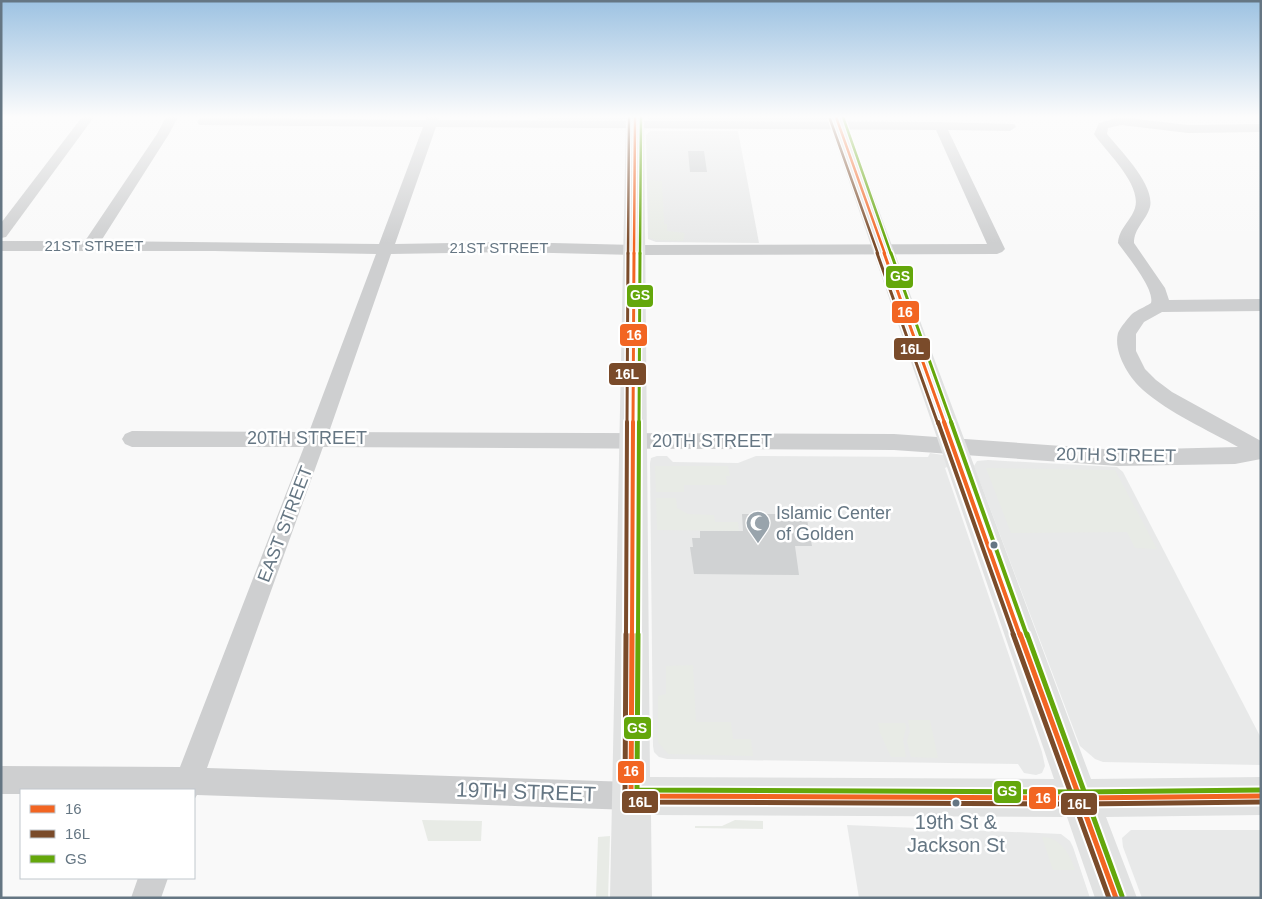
<svg xmlns="http://www.w3.org/2000/svg" width="1262" height="899" font-family="Arial,sans-serif">
	<style>
		.built { fill: #e8e9e9 }
		.green { fill: #e8ebe6 }
		.building { fill: #d0d2d3 }
		.lines { fill: none; stroke-linecap: round; stroke-linejoin: round }
		.minor { fill: #cecfd0; fill-rule: evenodd }
		.secondary { fill: #e1e2e2; fill-rule: evenodd }
		.bus-1-far3-casing { stroke: #fff; stroke-width: 5 }
		.bus-1-far2-casing { stroke: #fff; stroke-width: 6 }
		.bus-1-far1-casing { stroke: #fff; stroke-width: 8 }
		.bus-1-casing { stroke: #fff; stroke-width: 9 }
		.bus-2-far3-casing { stroke: #fff; stroke-width: 5 }
		.bus-2-far2-casing { stroke: #fff; stroke-width: 6 }
		.bus-2-far1-casing { stroke: #fff; stroke-width: 8 }
		.bus-2-casing { stroke: #fff; stroke-width: 9 }
		.bus-3-far3-casing { stroke: #fff; stroke-width: 5 }
		.bus-3-far2-casing { stroke: #fff; stroke-width: 6 }
		.bus-3-far1-casing { stroke: #fff; stroke-width: 8 }
		.bus-3-casing { stroke: #fff; stroke-width: 9 }
		.bus-1-far3 { stroke: #f26522; stroke-width: 2.5 }
		.bus-1-far2 { stroke: #f26522; stroke-width: 3 }
		.bus-1-far1 { stroke: #f26522; stroke-width: 4 }
		.bus-1 { stroke: #f26522; stroke-width: 5 }
		.bus-2-far3 { stroke: #7a4b2a; stroke-width: 2.5 }
		.bus-2-far2 { stroke: #7a4b2a; stroke-width: 3 }
		.bus-2-far1 { stroke: #7a4b2a; stroke-width: 4 }
		.bus-2 { stroke: #7a4b2a; stroke-width: 5 }
		.bus-3-far3 { stroke: #64a70b; stroke-width: 2.5 }
		.bus-3-far2 { stroke: #64a70b; stroke-width: 3 }
		.bus-3-far1 { stroke: #64a70b; stroke-width: 4 }
		.bus-3 { stroke: #64a70b; stroke-width: 5 }
		.bus-dot { fill: #657683; stroke: #fff; stroke-width: 2 }
		.labels { text-anchor: middle; stroke-width: 5; stroke-linejoin: round; paint-order: stroke }
		.far-street-label { font-size: 15px; fill: #657683; stroke: #fff }
		.street-label { font-size: 18px; fill: #657683; stroke: #fff }
		.poi-label { font-size: 18px; fill: #657683; stroke: #fff; text-anchor: start }
		.near-bus-label { font-size: 20px; fill: #657683; stroke: #fff }
		.near-street-label { font-size: 21px; fill: #657683; stroke: #fff }
		.line-badge { stroke: #fff; stroke-width: 2 }
		.badge-label { font-size: 14px; text-anchor: middle; font-weight: bold; fill: #fff }
	</style>
	<rect width="100%" height="100%" fill="#f9f9f9"/>
	<!-- built -->
	<g class="built">
		<path d="M538,117h88l-4,4 -85,-1z"/>
		<path d="M646,117h179l3,1 1,3h-179z"/>
		<path d="M650,131h88l21,112 -103,-1 -8,-3 -2,-104z"/>
		<path d="M930,453l13,2 6,11 -4,2 97,284 3,14 -3,7 -6,2 -12,-2 -6,-9 -351,-5 -8,-2 -5,-5 -1,-6 -3,-283 1,-5 6,-2h10l6,6 65,1 18,-7 172,1z"/>
		<path d="M988,460l129,7 6,5 138,266v27l-158,-3 -8,-3 -15,-13 -106,-280 3,-5z"/>
		<path d="M847,825l214,9 9,7 3,6 17,51h-231z"/>
		<path d="M1131,830h130v68h-119l-19,-51 -1,-9z"/>
	</g>
	<!-- green -->
	<g class="green">
		<path d="M649,180l13,1 2,43h3v7l18,2 -2,8 -28,-1 -5,-2z"/>
		<path d="M655,466h73l2,10h-4l1,9h-43v7h-28z"/>
		<path d="M986,468l129,2 42,79 -22,-1 -8,-16 -116,1z"/>
		<path d="M656,498h20l1,10 11,6 26,1 1,7h23l1,9 -82,-1z"/>
		<path d="M693,665l3,57h35l2,17h18l2,17 -85,-2 -10,-12v-46l8,-2v-28z"/>
		<path d="M908,720h22l8,38 -27,-1 -4,-16 3,-10z"/>
		<path d="M878,723h27l1,4 -3,13 3,17h-15l-11,-24z"/>
		<path d="M422,820l60,1 -1,20h-53z"/>
		<path d="M735,820l28,1v8l-68,-1v-2h27z"/>
		<path d="M610,836l-2,62h-12l2,-61z"/>
		<path d="M1042,837c18,0 28,17 33,33h-22z"/>
	</g>
	<!-- building -->
	<g class="building">
		<path d="M688,151h16l3,21h-17z"/>
		<path d="M742,514h64l6,32h-17l4,29 -105,-1 -4,-27h3l-1,-9h8v-7h43z"/>
	</g>
	<g class="lines">
		<!-- minor -->
		<g class="minor">
			<path d="M82,117h12l-88,120 -5,1v-15z"/>
			<path d="M166,117h12l-9,17 -68,107 278,3 44,-117 -224,-2 -2,-3 2,-3 4,-1 223,2 1,-3h12l-1,3 502,2 74,2 2,3 -6,4 -62,-1 57,119 -3,3 -5,2 -362,1 -123,-3 -121,2 -62,178 565,2 224,16 120,-3c-30,-17 -69,-34 -95,-57 -14,-12 -30,-38 -25,-57 2,-5 10,-15 14,-19 5,-4 13,-7 19,-11 4,-14 -24,-47 -33,-60 1,-15 13,-22 17,-35 7,-24 -29,-56 -41,-74l5,-11 21,-6 68,8 73,-1v8l-73,1 -67,-8 -13,3 -1,6c13,16 48,51 43,73 -4,14 -16,21 -16,36l31,45 4,12 92,-1v12l-99,1 -18,10 -8,12v17l9,18 11,11 16,12 89,49v18l-26,5 -117,2 -224,-16 -571,-3 -116,321 424,14 10,4 4,10 -4,10 -10,4 -434,-15 -3,5v-10h-173v4h-20v-28l179,1 124,-320h-172l-7,-3 -3,-5 3,-5 7,-3 177,1 67,-178 -162,-3h-213v-10h84l72,-107zM436,127l500,3 51,114 -352,1 -123,-3 -117,2z"/>
			<path d="M138,878h30l-7,20h-30z"/>
		</g>
		<!-- secondary -->
		<path class="secondary" d="M626,117h18l6,660 404,2 -227,-662h17l247,662 170,-2v38l-155,2 31,81h-42l-28,-81 -416,-2 1,83h-42z"/>
		<defs>
			<g id="bus-1-far3">
				<path d="M836,117l49,137"/>
				<path d="M634,254l1,-137"/>
			</g>
			<g id="bus-1-far2">
				<path d="M884,253l61,171"/>
				<path d="M633,424l1,-171"/>
			</g>
			<g id="bus-1-far1">
				<path d="M944,422l76,214"/>
				<path d="M632,636l1,-214"/>
			</g>
			<g id="bus-1">
				<path d="M632,634l-1,162 449,2 181,-2"/>
				<path d="M1020,634l96,264"/>
			</g>
			<g id="bus-2-far3">
				<path d="M830,119l48,135"/>
				<path d="M628,254l1,-137"/>
			</g>
			<g id="bus-2-far2">
				<path d="M877,253l61,171"/>
				<path d="M627,424l1,-171"/>
			</g>
			<g id="bus-2-far1">
				<path d="M938,422l76,214"/>
				<path d="M626,636l1,-214"/>
			</g>
			<g id="bus-2">
				<path d="M626,634l-1,162 6,6 449,2 181,-2"/>
				<path d="M1013,634l96,264"/>
			</g>
			<g id="bus-3-far3">
				<path d="M843,117l48,137"/>
				<path d="M640,254l1,-137"/>
			</g>
			<g id="bus-3-far2">
				<path d="M891,253l61,171"/>
				<path d="M639,424l1,-171"/>
			</g>
			<g id="bus-3-far1">
				<path d="M951,422l76,214"/>
				<path d="M638,636l1,-214"/>
			</g>
			<g id="bus-3">
				<path d="M638,634l-1,156 443,2 181,-2"/>
				<path d="M1027,634l95,262"/>
			</g>
		</defs>
		<!-- bus-1-far3 casing -->
		<use href="#bus-1-far3" class="bus-1-far3-casing"/>
		<!-- bus-1-far2 casing -->
		<use href="#bus-1-far2" class="bus-1-far2-casing"/>
		<!-- bus-1-far1 casing -->
		<use href="#bus-1-far1" class="bus-1-far1-casing"/>
		<!-- bus-1 casing -->
		<use href="#bus-1" class="bus-1-casing"/>
		<!-- bus-2-far3 casing -->
		<use href="#bus-2-far3" class="bus-2-far3-casing"/>
		<!-- bus-2-far2 casing -->
		<use href="#bus-2-far2" class="bus-2-far2-casing"/>
		<!-- bus-2-far1 casing -->
		<use href="#bus-2-far1" class="bus-2-far1-casing"/>
		<!-- bus-2 casing -->
		<use href="#bus-2" class="bus-2-casing"/>
		<!-- bus-3-far3 casing -->
		<use href="#bus-3-far3" class="bus-3-far3-casing"/>
		<!-- bus-3-far2 casing -->
		<use href="#bus-3-far2" class="bus-3-far2-casing"/>
		<!-- bus-3-far1 casing -->
		<use href="#bus-3-far1" class="bus-3-far1-casing"/>
		<!-- bus-3 casing -->
		<use href="#bus-3" class="bus-3-casing"/>
		<!-- bus-1-far3 -->
		<use href="#bus-1-far3" class="bus-1-far3"/>
		<!-- bus-1-far2 -->
		<use href="#bus-1-far2" class="bus-1-far2"/>
		<!-- bus-1-far1 -->
		<use href="#bus-1-far1" class="bus-1-far1"/>
		<!-- bus-1 -->
		<use href="#bus-1" class="bus-1"/>
		<!-- bus-2-far3 -->
		<use href="#bus-2-far3" class="bus-2-far3"/>
		<!-- bus-2-far2 -->
		<use href="#bus-2-far2" class="bus-2-far2"/>
		<!-- bus-2-far1 -->
		<use href="#bus-2-far1" class="bus-2-far1"/>
		<!-- bus-2 -->
		<use href="#bus-2" class="bus-2"/>
		<!-- bus-3-far3 -->
		<use href="#bus-3-far3" class="bus-3-far3"/>
		<!-- bus-3-far2 -->
		<use href="#bus-3-far2" class="bus-3-far2"/>
		<!-- bus-3-far1 -->
		<use href="#bus-3-far1" class="bus-3-far1"/>
		<!-- bus-3 -->
		<use href="#bus-3" class="bus-3"/>
	</g>
	<!-- sky -->
	<linearGradient id="sky" x2="0" y2="1"><stop stop-color="#9dc2e2"/><stop offset="0.48" stop-color="#fcfcfc"/><stop offset="1" stop-color="#fcfcfc" stop-opacity="0"/></linearGradient>
	<rect width="1262" height="243" fill="url(#sky)"/>
	<!-- icons -->
	<defs>
		<symbol id="mosque-pin" viewBox="-11 -11 22 30"><path d="M0 17L-7.5 6A9.5 9.5 0 1 1 7.5 6Z" fill="#99a4ac" stroke="#fff"/><path d="M3.5-4.9A6 6 0 1 0 3.5 4.9A5 5 0 1 1 3.5-4.9Z" fill="#fff"/></symbol>
	</defs>
	<g fill-rule="evenodd">
		<use href="#mosque-pin" x="744" y="509" width="28" height="38"/>
	</g>
	<!-- markers -->
	<g class="bus-dot">
		<circle cx="994" cy="545" r="4.5"/>
		<circle cx="956" cy="803" r="4.5"/>
	</g>
	<g class="labels">
		<!-- far-street labels -->
		<g class="far-street-label">
			<text x="94" y="251">21ST STREET</text>
			<text x="499" y="253">21ST STREET</text>
		</g>
		<!-- street labels -->
		<g class="street-label">
			<text x="307" y="444">20TH STREET</text>
			<text x="712" y="447">20TH STREET</text>
			<text transform="translate(1116 455) rotate(1)" y="6">20TH STREET</text>
			<text transform="translate(285 524) rotate(-69)" y="6">EAST STREET</text>
		</g>
		<!-- poi labels -->
		<g class="poi-label">
			<text x="776" y="519">Islamic Center<tspan x="776" dy="21">of Golden</tspan></text>
		</g>
		<!-- near-bus labels -->
		<g class="near-bus-label">
			<text x="956" y="829">19th St &amp;<tspan x="956" dy="23">Jackson St</tspan></text>
		</g>
		<!-- near-street labels -->
		<g class="near-street-label">
			<text transform="translate(526 792) rotate(2)" y="7">19TH STREET</text>
		</g>
	</g>
	<g class="line-badge">
		<rect x="885" y="265" width="29" height="24" rx="5" fill="#64a70b"/>
		<rect x="626" y="284" width="28" height="24" rx="5" fill="#64a70b"/>
		<rect x="891" y="300" width="29" height="24" rx="5" fill="#f26522"/>
		<rect x="619" y="323" width="29" height="24" rx="5" fill="#f26522"/>
		<rect x="893" y="337" width="38" height="24" rx="5" fill="#7a4b2a"/>
		<rect x="608" y="362" width="39" height="24" rx="5" fill="#7a4b2a"/>
		<rect x="623" y="716" width="29" height="24" rx="5" fill="#64a70b"/>
		<rect x="617" y="760" width="28" height="24" rx="5" fill="#f26522"/>
		<rect x="993" y="780" width="29" height="24" rx="5" fill="#64a70b"/>
		<rect x="1028" y="786" width="29" height="24" rx="5" fill="#f26522"/>
		<rect x="621" y="790" width="38" height="24" rx="5" fill="#7a4b2a"/>
		<rect x="1060" y="792" width="38" height="24" rx="5" fill="#7a4b2a"/>
	</g>
	<g class="badge-label">
		<text x="900" y="281">GS</text>
		<text x="640" y="300">GS</text>
		<text x="905" y="317">16</text>
		<text x="634" y="340">16</text>
		<text x="912" y="354">16L</text>
		<text x="627" y="379">16L</text>
		<text x="637" y="733">GS</text>
		<text x="631" y="776">16</text>
		<text x="1007" y="796">GS</text>
		<text x="1043" y="803">16</text>
		<text x="640" y="807">16L</text>
		<text x="1079" y="809">16L</text>
	</g>
	<!-- border -->
	<rect width="1262" height="899" fill="none" stroke="#657683" stroke-width="5"/>
	<!-- legend -->
	<rect x="20" y="789" width="175" height="90" fill="#ffffff" stroke="#c1c8cd"/>
	<rect x="30" y="805" width="25" height="8" fill="#f26522" stroke="#c1c8cd"/>
	<text x="65" y="814" font-size="15" fill="#657683">16</text>
	<rect x="30" y="830" width="25" height="8" fill="#7a4b2a" stroke="#c1c8cd"/>
	<text x="65" y="839" font-size="15" fill="#657683">16L</text>
	<rect x="30" y="855" width="25" height="8" fill="#64a70b" stroke="#c1c8cd"/>
	<text x="65" y="864" font-size="15" fill="#657683">GS</text>
</svg>
